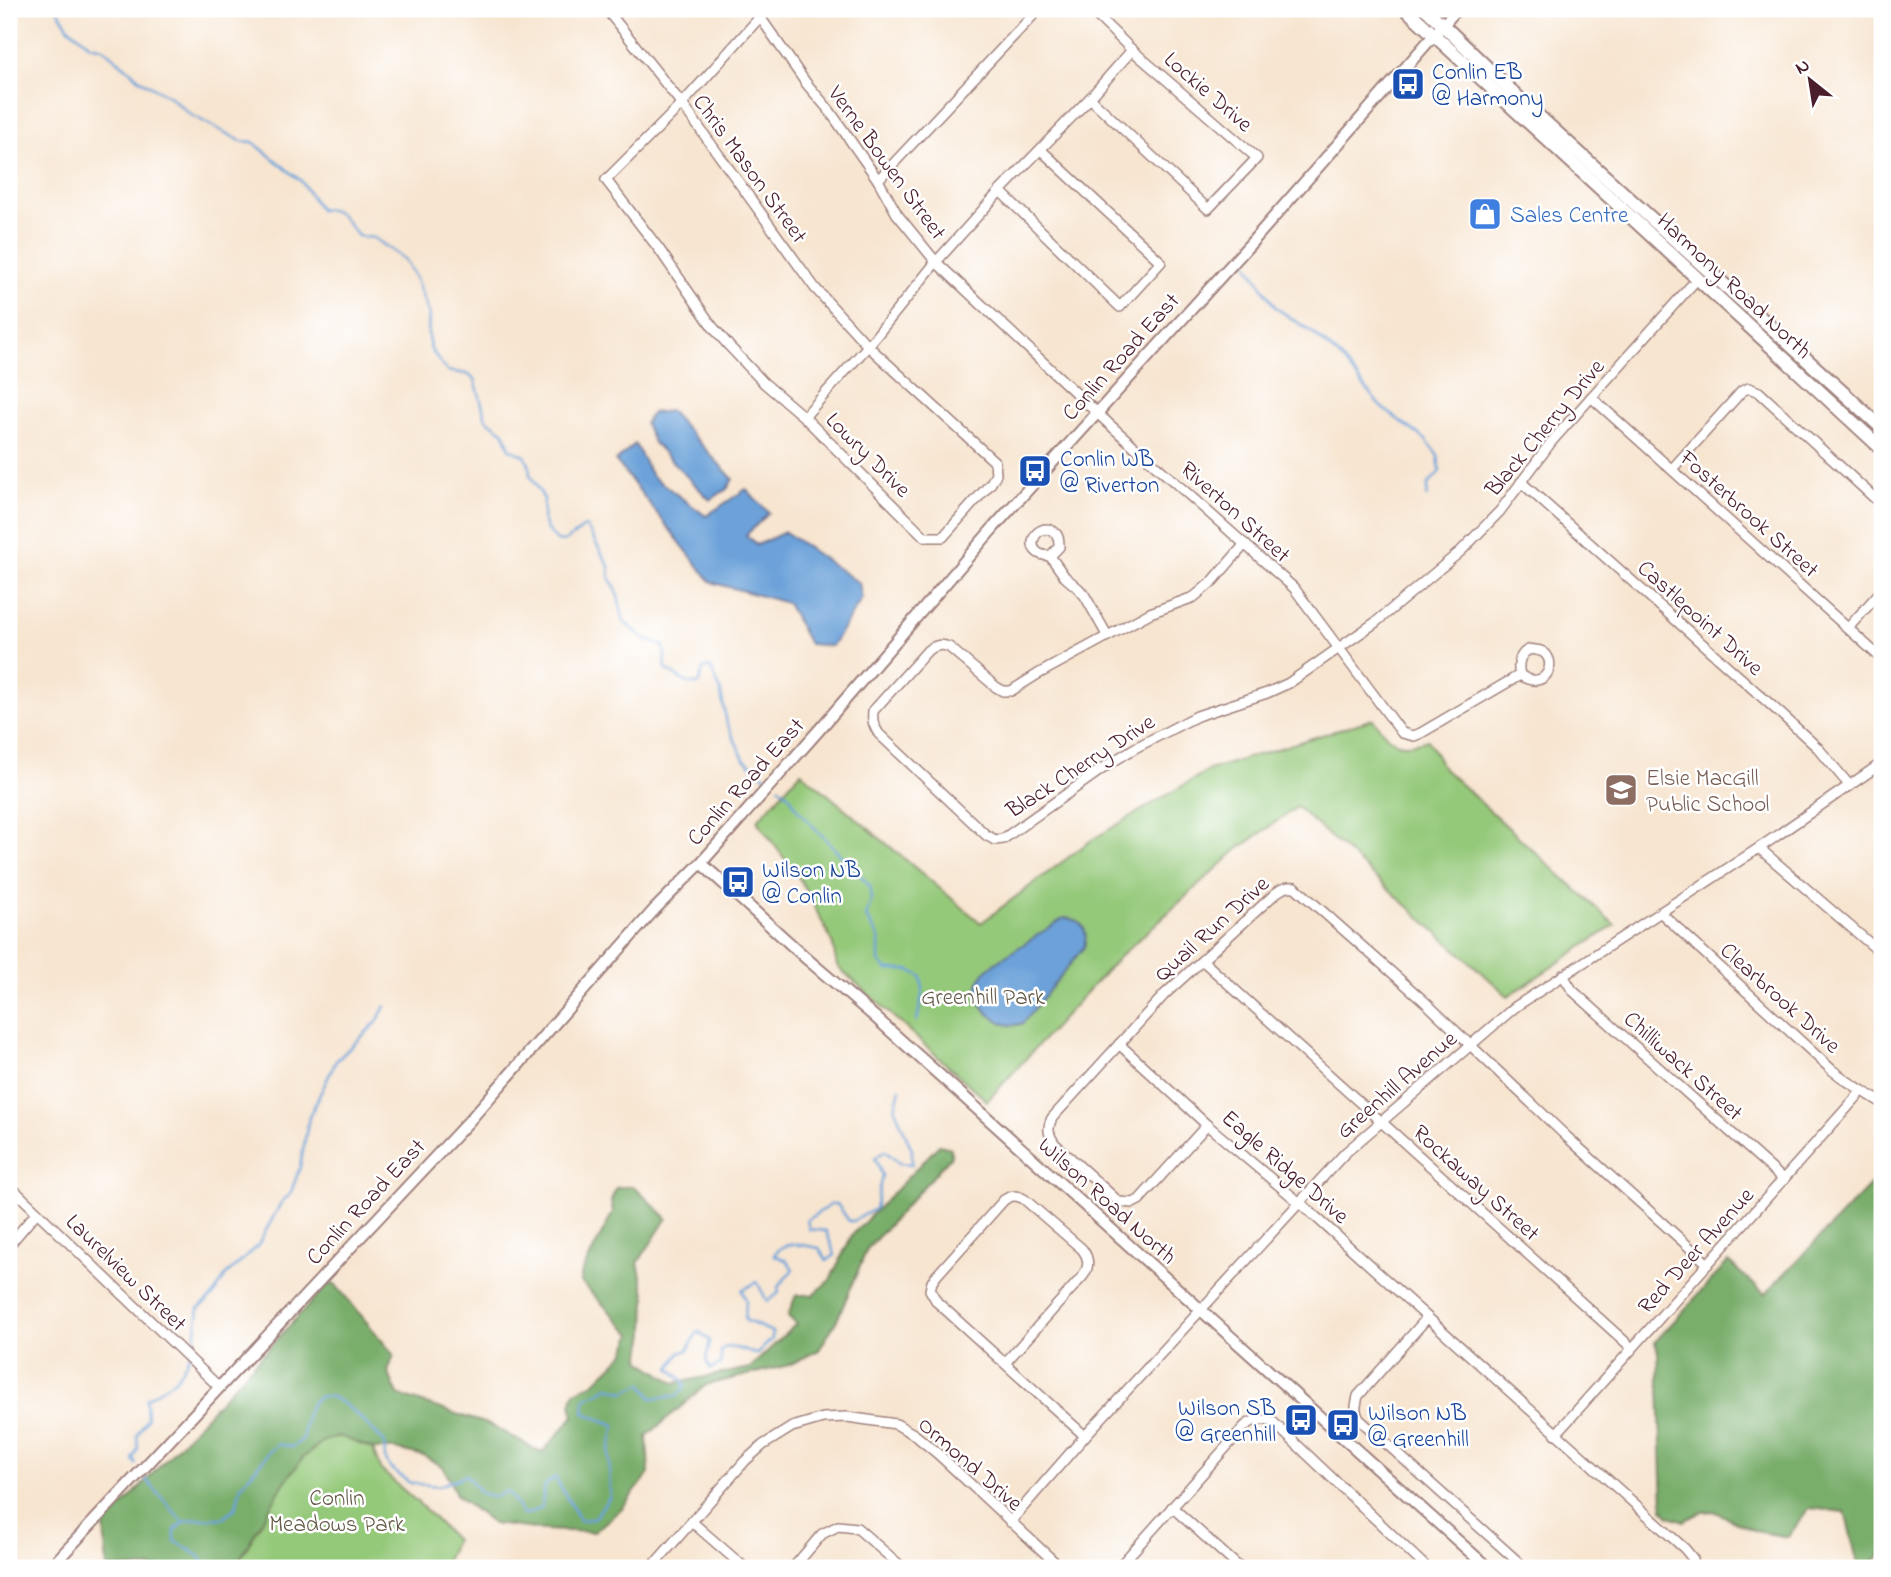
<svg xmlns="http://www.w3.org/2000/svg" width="1891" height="1577" font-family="'Indie Flower',sans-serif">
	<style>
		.green { fill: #95c97a; stroke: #707452; stroke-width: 2 }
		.forest { fill: #78ad6a; stroke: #61664a; stroke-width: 2 }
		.water { fill: #6ca2d9; stroke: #5b6082; stroke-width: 2 }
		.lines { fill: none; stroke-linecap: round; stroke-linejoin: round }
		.stream { stroke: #6ca2d9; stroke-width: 2.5 }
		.minor-casing { stroke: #a0827e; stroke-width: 12 }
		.tertiary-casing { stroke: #a0827e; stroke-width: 14 }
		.secondary-casing { stroke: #a0827e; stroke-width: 16 }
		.minor { stroke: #fff; stroke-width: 9 }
		.tertiary { stroke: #fff; stroke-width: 10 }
		.secondary { stroke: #fff; stroke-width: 12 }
		.labels { text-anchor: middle; stroke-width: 5; stroke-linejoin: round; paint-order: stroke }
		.transit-label { font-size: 23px; fill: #164399; stroke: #fff; text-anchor: start }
		.street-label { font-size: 23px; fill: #4a1f2b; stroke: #fff }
		.shop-label { font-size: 23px; fill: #366cbe; stroke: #fff; text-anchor: start }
		.education-label { font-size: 23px; fill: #785e54; stroke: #fff; text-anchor: start }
		.park-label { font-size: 23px; fill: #645a47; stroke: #fff }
	</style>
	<rect width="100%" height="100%" fill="#fff"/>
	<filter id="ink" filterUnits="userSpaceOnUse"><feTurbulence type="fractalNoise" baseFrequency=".0143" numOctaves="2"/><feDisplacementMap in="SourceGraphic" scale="14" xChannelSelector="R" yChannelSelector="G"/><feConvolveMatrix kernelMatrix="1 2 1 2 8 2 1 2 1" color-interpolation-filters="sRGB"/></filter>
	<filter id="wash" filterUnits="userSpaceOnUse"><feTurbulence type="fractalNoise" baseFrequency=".00686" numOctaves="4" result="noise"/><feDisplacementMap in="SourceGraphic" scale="28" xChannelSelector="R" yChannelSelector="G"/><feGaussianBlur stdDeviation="1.57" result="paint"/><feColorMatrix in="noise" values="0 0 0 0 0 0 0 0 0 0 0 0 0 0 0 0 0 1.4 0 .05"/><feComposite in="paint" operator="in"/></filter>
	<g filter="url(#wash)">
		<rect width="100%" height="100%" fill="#f7e5d0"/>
		<!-- green -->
		<g class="green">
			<path d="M1373,719c19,25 24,30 55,21l15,28 172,157 -107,71 -211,-189 -60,43 -119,108 -131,143 -150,-135 -5,-25 -31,-60 -44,-60 44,-49 180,151 109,-82 119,-71z"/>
			<path d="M340,1436l33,13 7,20 47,42 28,29 -12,28h-206l3,-9c18,-31 52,-103 83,-118 5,-2 11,-3 17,-5z"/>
		</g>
		<!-- forest -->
		<g class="forest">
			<path d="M939,1145l12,3v8l-84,93 -29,69 -19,32 -30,15 -83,20 -59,51 2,38 -28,35 -27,23 -49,-2 -52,-6 -36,-28 -13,-28 -20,-12 -28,-7h-23l-34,-13 -17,6 -19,16 -19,25 -44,76 -3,9h-130l-3,-42 223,-241 8,-1 59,71 -6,17 10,23 92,30 52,28 32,-37 -3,-12 4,-12 19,-9 30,-29 8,-20 -51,-52v-8l32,-62 -2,-12 5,-12 17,-2 34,32 -29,45 8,34 -1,36 -5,27 35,23 75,-15 46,-44 -8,-8 8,-21h17l17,-15 22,-45z"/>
			<path d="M1882,1173v380l-14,15h-9l-14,-56 -36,-4 -21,29 -33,-6 -41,-20 -12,1 -18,9 -15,-5 -6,-7 -5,-157 -3,-10 73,-80 37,32z"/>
		</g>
		<!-- water -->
		<g class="water">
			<path d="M670,411l63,68 -6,10 -17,11 -57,-58 -8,-19 7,-10z"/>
			<path d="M635,444l17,32 54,40 40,-27 23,24 -23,22 11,10 28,-13 74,51 3,15 -30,48 -23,-2 -22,-41 -76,-21 -95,-121z"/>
			<path d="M1064,918c19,1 25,12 20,29l-61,76c-12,5 -20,1 -30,-6 -14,-10 -21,-28 -10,-43 6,-8 17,-14 26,-20 18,-12 36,-24 55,-36z"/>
		</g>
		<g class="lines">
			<!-- stream -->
			<g class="stream">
				<path d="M57,9l12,19 21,17 13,3 38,32 29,17 21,18 50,26 12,1 48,39 19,29c18,-5 28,14 38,26l16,2 30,21 12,20 13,35 -1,23 3,13 16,21 20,3 8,5 11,40 18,13 6,17 15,7 4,8 1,11 14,24 -1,21 4,10 10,11 7,1 22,-16 23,40 1,13 6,9 8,34 22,18 18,6 2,23c2,2 19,13 22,14 3,1 7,1 11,1l4,-15 7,-2 10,22 7,35 17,35 22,18"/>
				<path d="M1246,261l30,47 36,24 29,26 40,49 45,33 12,16 2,15 -12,14 -1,12"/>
				<path d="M779,787l11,9 7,13 73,77 1,14 -5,17 13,21v23l8,9h22l12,6 2,13 -6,32"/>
				<path d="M136,1464l-3,-5 5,-11 -1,-13 10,-16 -1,-20 30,-20 18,-31 5,-40 14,-12 13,-21 31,-28 25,-46 8,-6 10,-28 9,-50 27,-56 41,-39 8,-16"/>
				<path d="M143,1476l40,46"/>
				<path d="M205,1568l-4,-11 -26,-16v-11l8,-8 13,-3 28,-1 12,-11 5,-21 29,-35 9,-7 13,3 11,-8c6,-82 50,-27 81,2l1,17 5,10 20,15 29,3 27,-11 15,18 14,4 12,-6 16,23h4l14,-6 4,-23 10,-8 25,43 13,-1 17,-22 -1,-45 6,-27 -31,-12 1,-14 24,-12 15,5 18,-9 10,15 25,-2 8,-10 -2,-5 -13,-13 10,-15 8,-3 10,-19 12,10 -4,20 5,8 10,-5v-14l7,-4 29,8 15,-15v-7l-27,-12 1,-20 -4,-10 15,-8 10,19 12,-8 -1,-6 15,-18 -7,-9 -12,-5c10,-16 29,-10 45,-7l8,13 8,-6 -9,-24 -17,-2 -2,-9 25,-16h5l12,17h4l22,-12 7,-34 -7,-17 10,-7 14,12 13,1v-14l-17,-41 5,-20"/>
			</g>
		</g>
	</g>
	<g filter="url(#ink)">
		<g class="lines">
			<defs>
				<g id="minor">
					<path d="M606,9l76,95 133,184 53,58 127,116 1,12 -5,9 -48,54h-18l-121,-120 -40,-34 -35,-37 -17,-20 -53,-77 -53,-69 76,-76 78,-87"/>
					<path d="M753,9l7,8 46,66 23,27 49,70 19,34 39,48 173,162 185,164 108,145 12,3 7,-3 99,-58c30,20 41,-24 15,-25 -4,-1 -8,0 -11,3 -6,6 -6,14 -4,22"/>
					<path d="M1090,98l118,111 49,-51 -125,-108 -42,-41"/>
					<path d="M878,180l161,-171"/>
					<path d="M1000,191l120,116 41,-45 -120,-112"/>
					<path d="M1591,397l291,262"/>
					<path d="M804,417l64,-71 68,-84 64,-71 90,-93 42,-48"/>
					<path d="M1673,468l69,-77 7,-3 10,4 123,113"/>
					<path d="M1521,482l260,232 37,34 32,38"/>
					<path d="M1245,544l-32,37 -19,16 -44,16 -112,61 -27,17h-8l-7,-4 -47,-40c-8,-3 -13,-2 -21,3l-55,61c-1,9 0,14 6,23l107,101 9,5 8,-1 106,-75 26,-16 62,-32 70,-23 22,-10 87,-61 85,-71 39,-40 52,-70 145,-162"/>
					<path d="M1050,556c-30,-1 -15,-35 3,-25 6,4 6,9 6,16l-9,9 15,21 14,12 6,7 22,39"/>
					<path d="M1849,627l33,-37"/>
					<path d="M1759,848l123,106"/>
					<path d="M1660,912l172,158 15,11 35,22"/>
					<path d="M1203,961l429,387"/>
					<path d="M1563,975l9,15 212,190"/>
					<path d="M1119,1044l88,81 100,84 378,340 8,10 1,9"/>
					<path d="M1207,1125l-68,75 -6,3 -14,-1 -64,-58c-7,-10 -8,-16 -3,-26l113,-124 111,-101c6,-5 11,-7 19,-6l129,114 143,136 141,127"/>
					<path d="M9,1185l210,202"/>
					<path d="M9,1245l28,-33"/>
					<path d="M1427,1318l-69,78c-2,9 -4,15 1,23l166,149"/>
					<path d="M1005,1363l78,-87c7,-10 6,-18 -1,-27l-58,-50c-8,-4 -13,-4 -20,1l-67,75 -5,7 -2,8 7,12 148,134"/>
					<path d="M1556,1434l306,-343"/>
					<path d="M1172,1507l68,61"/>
					<path d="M692,1522l53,46"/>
					<path d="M1010,1522l75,-86 260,-283 170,-146 244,-159 123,-85"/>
					<path d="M651,1568l94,-107 18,-16 29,-18 31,-9 24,-1 49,7 19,11 23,19 123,114"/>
					<path d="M793,1568l29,-34 16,-8 19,2 46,40"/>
					<path d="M1118,1568l127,-142c9,-7 17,-8 28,-4l154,146"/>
				</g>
				<g id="tertiary">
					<path d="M701,863l106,96 68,58 613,551"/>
					<path d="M50,1568l420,-448 184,-210 47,-47 118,-133 175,-203 258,-285 205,-233"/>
				</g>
				<g id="secondary">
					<path d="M1406,9l476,440"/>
					<path d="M1426,9l98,94 358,325"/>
				</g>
			</defs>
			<!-- minor casing -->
			<use href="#minor" class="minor-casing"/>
			<!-- tertiary casing -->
			<use href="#tertiary" class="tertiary-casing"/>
			<!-- secondary casing -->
			<use href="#secondary" class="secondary-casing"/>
			<!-- minor -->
			<use href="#minor" class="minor"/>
			<!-- tertiary -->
			<use href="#tertiary" class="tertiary"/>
			<!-- secondary -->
			<use href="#secondary" class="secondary"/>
		</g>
	</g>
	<!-- icons -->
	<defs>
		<symbol id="bus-square" viewBox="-11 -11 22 22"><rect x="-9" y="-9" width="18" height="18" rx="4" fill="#1a4fb4" stroke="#fff"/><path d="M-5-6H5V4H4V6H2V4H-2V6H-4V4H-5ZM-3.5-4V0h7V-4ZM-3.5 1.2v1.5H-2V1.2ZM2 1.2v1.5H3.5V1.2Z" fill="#fff"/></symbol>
		<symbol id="shop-square" viewBox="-11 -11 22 22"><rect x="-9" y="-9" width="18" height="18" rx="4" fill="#3f7fe0" stroke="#fff"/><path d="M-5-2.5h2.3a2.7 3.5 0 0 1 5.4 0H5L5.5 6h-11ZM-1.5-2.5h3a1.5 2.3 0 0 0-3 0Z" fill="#fff"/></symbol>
		<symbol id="school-square" viewBox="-11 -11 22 22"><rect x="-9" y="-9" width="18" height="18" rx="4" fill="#8d6e63" stroke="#fff"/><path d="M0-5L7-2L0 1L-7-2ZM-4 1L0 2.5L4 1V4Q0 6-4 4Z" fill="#fff"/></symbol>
	</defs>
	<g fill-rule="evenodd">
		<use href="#bus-square" x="1389" y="65" width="38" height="38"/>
		<use href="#shop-square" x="1466" y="195" width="38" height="38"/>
		<use href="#bus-square" x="1016" y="452" width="38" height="38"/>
		<use href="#school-square" x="1602" y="771" width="38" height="38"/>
		<use href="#bus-square" x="719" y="863" width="38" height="38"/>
		<use href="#bus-square" x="1282" y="1401" width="38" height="38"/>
		<use href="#bus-square" x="1324" y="1406" width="38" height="38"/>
	</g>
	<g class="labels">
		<!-- transit labels -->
		<g class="transit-label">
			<text x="1432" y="79">Conlin EB<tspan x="1432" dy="26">@ Harmony</tspan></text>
			<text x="1060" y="466">Conlin WB<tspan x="1060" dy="26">@ Riverton</tspan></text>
			<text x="762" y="877">Wilson NB<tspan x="762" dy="26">@ Conlin</tspan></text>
			<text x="1276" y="1415" text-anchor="end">Wilson SB<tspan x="1276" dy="26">@ Greenhill</tspan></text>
			<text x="1368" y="1420">Wilson NB<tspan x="1368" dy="26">@ Greenhill</tspan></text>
		</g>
		<!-- street labels -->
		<g class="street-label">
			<text transform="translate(1209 91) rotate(41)" y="8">Lockie Drive</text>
			<text transform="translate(888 162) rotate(54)" y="8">Verne Bowen Street</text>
			<text transform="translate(751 168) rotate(54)" y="8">Chris Mason Street</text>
			<text transform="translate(1735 285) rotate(43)" y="8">Harmony Road North</text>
			<text transform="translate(1120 356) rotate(-48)" y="8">Conlin Road East</text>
			<text transform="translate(1544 427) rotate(-50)" y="8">Black Cherry Drive</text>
			<text transform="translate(869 454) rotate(45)" y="8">Lowry Drive</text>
			<text transform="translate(1236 511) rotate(42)" y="8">Riverton Street</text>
			<text transform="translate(1750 513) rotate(42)" y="8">Fosterbrook Street</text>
			<text transform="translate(1701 617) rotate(42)" y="8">Castlepoint Drive</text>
			<text transform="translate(1080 765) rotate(-33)" y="8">Black Cherry Drive</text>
			<text transform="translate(745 781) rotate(-48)" y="8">Conlin Road East</text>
			<text transform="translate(1211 928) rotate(-42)" y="8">Quail Run Drive</text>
			<text transform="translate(1781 997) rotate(42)" y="8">Clearbrook Drive</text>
			<text transform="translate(1684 1065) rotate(42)" y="8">Chilliwack Street</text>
			<text transform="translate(1396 1084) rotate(-41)" y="8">Greenhill Avenue</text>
			<text transform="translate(1286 1166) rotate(41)" y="8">Eagle Ridge Drive</text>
			<text transform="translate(1477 1182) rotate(42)" y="8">Rockaway Street</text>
			<text transform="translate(1108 1200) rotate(42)" y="8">Wilson Road North</text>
			<text transform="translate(365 1201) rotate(-47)" y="8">Conlin Road East</text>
			<text transform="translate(1695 1250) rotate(-48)" y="8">Red Deer Avenue</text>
			<text transform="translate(127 1272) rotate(44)" y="8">Laurelview Street</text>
			<text transform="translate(971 1463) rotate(41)" y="8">Ormond Drive</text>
		</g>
		<!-- shop labels -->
		<g class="shop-label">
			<text x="1510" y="222">Sales Centre</text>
		</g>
		<!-- education labels -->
		<g class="education-label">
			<text x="1646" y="785">Elsie MacGill<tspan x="1646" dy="26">Public School</tspan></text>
		</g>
		<!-- park labels -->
		<g class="park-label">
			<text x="983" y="1004">Greenhill Park</text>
			<text x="337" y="1505">Conlin<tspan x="337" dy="26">Meadows Park</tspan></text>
		</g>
	</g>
	<!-- margin -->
	<rect width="1891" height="1577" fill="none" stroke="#fff" stroke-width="35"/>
	<!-- north arrow -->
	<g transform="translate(1810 80) rotate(330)" stroke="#ffffff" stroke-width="5" paint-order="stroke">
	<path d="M0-5L12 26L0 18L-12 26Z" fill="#4a1f2b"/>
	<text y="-10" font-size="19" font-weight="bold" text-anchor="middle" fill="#4a1f2b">N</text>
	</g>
</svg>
